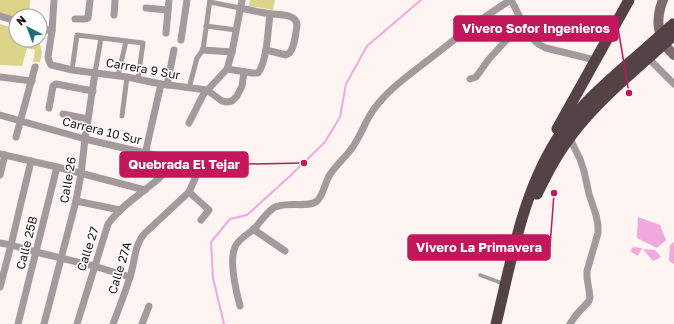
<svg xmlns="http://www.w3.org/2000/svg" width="674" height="324" font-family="'Golos Text',sans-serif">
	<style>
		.green { fill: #dcd489 }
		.water { fill: #efa9da }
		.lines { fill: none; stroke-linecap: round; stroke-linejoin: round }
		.stream { stroke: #efa9da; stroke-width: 2 }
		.service { stroke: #a4999b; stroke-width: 3.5 }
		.pedestrian { stroke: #a4999b; stroke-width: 5 }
		.minor { stroke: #a4999b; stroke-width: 7 }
		.secondary { stroke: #7d6d6f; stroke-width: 10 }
		.trunk { stroke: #544244; stroke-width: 11 }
		.trunk-bridge { stroke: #544244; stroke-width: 11 }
		.labels { text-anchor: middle; stroke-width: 3; stroke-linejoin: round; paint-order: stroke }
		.street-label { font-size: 12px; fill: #1a120f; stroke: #fff }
		.leader { fill: none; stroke: #c2185b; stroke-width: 1.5 }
		.callout-dot { fill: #c2185b; stroke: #fff; stroke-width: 1.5 }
		.callout { fill: #c2185b; stroke: #c2185b; stroke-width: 1.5 }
		.callout-label { font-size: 13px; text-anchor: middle; font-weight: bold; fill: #fff }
	</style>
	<rect width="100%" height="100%" fill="#fef4f1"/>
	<!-- green -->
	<g class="green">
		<path d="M0,0h30l-1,16h-13v2l-16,-4z"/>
		<path d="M250,0h25l-2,10 -24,-4z"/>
		<path d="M0,24l16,5v11h23l3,12 -2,10h-7l2,-12 -8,-2 -5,18 -22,-1z"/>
	</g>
	<!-- water -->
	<g class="water">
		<path d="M638,217l22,8 6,15 -9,8 -20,-10z"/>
		<path d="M674,242v22l-5,-3 1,-16z"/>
		<path d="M633,247l9,1 -4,8 -8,-5z"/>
		<path d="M643,249l12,1 6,7 -8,4z"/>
	</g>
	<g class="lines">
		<!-- stream -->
		<path class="stream" d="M224,324l-11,-46 -2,-36 19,-23 17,-4 43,-39 35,-34 15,-25 6,-33 21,-38 54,-46"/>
		<!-- service -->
		<path class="service" d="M480,275l24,9"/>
		<!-- pedestrian -->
		<g class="pedestrian">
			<path d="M210,2l30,6"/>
			<path d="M206,26l30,4"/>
			<path d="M72,70l5,-35 66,8 -5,36"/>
			<path d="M95,73l6,-35"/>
			<path d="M118,76l8,-35"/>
			<path d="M189,88l8,-30 6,-8 7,-50"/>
			<path d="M122,116l5,-39"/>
		</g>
		<!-- minor -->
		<g class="minor">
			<path d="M54,0l-2,31 -4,26 1,4 2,4 5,1 16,4 55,7 34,7 46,6 15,11 5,1 5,-1 5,-5 5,-10 2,-14"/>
			<path d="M511,0c6,11 16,33 25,42 3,3 6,4 10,6l49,12"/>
			<path d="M146,8l22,2"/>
			<path d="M240,8c11,2 21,5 32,6 6,1 16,0 21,4 3,2 4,5 4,8 -2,9 -2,26 -11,29l-20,-5"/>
			<path d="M114,15l1,-15"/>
			<path d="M0,16l16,5"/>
			<path d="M75,19h9l4,-1 2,-18"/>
			<path d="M40,28l12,3"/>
			<path d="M166,33l3,-33"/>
			<path d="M181,40l6,-40"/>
			<path d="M203,50l29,2"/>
			<path d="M648,58l26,26"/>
			<path d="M227,69l25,4h6c9,-11 10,-44 12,-59"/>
			<path d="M0,77l32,4"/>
			<path d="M470,79l6,-2 13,-18 34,-37"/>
			<path d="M167,85l7,-35"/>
			<path d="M49,108l4,-22 3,-2 37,7"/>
			<path d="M63,114l25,5"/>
			<path d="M0,115l85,24 60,14 35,7 13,4 5,4v4l-9,20 -44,41c-11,12 -10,29 -15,44 -5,16 -11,31 -17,47"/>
			<path d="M189,123l14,-28 24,-26 5,-17 10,-52"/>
			<path d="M16,137l19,-70"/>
			<path d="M569,137l11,22 4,12 5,23 7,21 2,10v8l-11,38v7l2,12 1,7 -1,4 -13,14 -6,9"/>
			<path d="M0,154l57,13 88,23"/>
			<path d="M143,163l18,-79"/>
			<path d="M0,175l5,-20"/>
			<path d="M189,192l20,18 -8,10"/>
			<path d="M76,201l44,9"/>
			<path d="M253,229l32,22"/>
			<path d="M0,243l11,2 25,7 58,14 36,11"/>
			<path d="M0,287l11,-42 20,-84"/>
			<path d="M240,306c-4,-15 -11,-45 -5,-59 4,-9 14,-13 20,-19 5,-6 10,-13 16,-18 2,-2 5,-4 8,-4 11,-4 30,2 38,-5 6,-5 8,-18 12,-25 6,-10 16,-18 23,-28 9,-12 13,-27 22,-39 15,-21 38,-36 58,-52 26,-20 51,-41 79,-57"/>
			<path d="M18,324l39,-157"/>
			<path d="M44,324l32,-123 5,-27 4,-35 10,-66"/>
			<path d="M77,324l31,-100c10,-15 26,-25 39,-36 5,-4 11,-8 15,-13 3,-5 5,-12 8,-18"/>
			<path d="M142,324l7,-18"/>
		</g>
		<!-- secondary -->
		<path class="secondary" d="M663,0c-8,20 -6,40 11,55"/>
		<!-- trunk -->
		<g class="trunk">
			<path d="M557,129l72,-129"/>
			<path d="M537,194c10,-20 20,-40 34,-58 23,-31 54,-57 83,-83"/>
			<path d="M496,324c16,-66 27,-137 67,-194 23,-32 55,-57 84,-83"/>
		</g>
		<!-- trunk-bridge -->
		<g class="trunk-bridge">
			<path d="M647,47l26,-23"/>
			<path d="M654,53l20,-18"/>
		</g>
	</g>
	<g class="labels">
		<!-- street labels -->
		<g class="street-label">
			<text transform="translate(143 69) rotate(10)" y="4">Carrera 9 Sur</text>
			<text transform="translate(102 131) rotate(14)" y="4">Carrera 10 Sur</text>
			<text transform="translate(68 180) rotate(-80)" y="4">Calle 26</text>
			<text transform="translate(27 243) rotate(-76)" y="4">Calle 25B</text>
			<text transform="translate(88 249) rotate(-72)" y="4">Calle 27</text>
			<text transform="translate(120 268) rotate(-73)" y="4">Calle 27A</text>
		</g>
	</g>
	<!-- callouts -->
	<path class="leader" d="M629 93L618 28M304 163L248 164M554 193L550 247"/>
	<g class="callout-dot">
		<circle cx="629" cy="93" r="4"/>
		<circle cx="304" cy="163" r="4"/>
		<circle cx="554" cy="193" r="4"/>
	</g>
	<g class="callout">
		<rect x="454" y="16" width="164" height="25" rx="4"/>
		<rect x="120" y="152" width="128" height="25" rx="4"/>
		<rect x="408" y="235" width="142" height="25" rx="4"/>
	</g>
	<g class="callout-label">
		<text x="536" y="33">Vivero Sofor Ingenieros</text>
		<text x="184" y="169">Quebrada El Tejar</text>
		<text x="479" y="252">Vivero La Primavera</text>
	</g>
	<!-- north arrow -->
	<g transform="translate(28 28) rotate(318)"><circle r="19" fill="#ffffff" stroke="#a3a09f"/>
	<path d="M0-3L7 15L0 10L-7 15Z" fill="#226d6f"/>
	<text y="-6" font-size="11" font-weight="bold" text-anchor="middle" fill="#1a120f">N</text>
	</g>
</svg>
